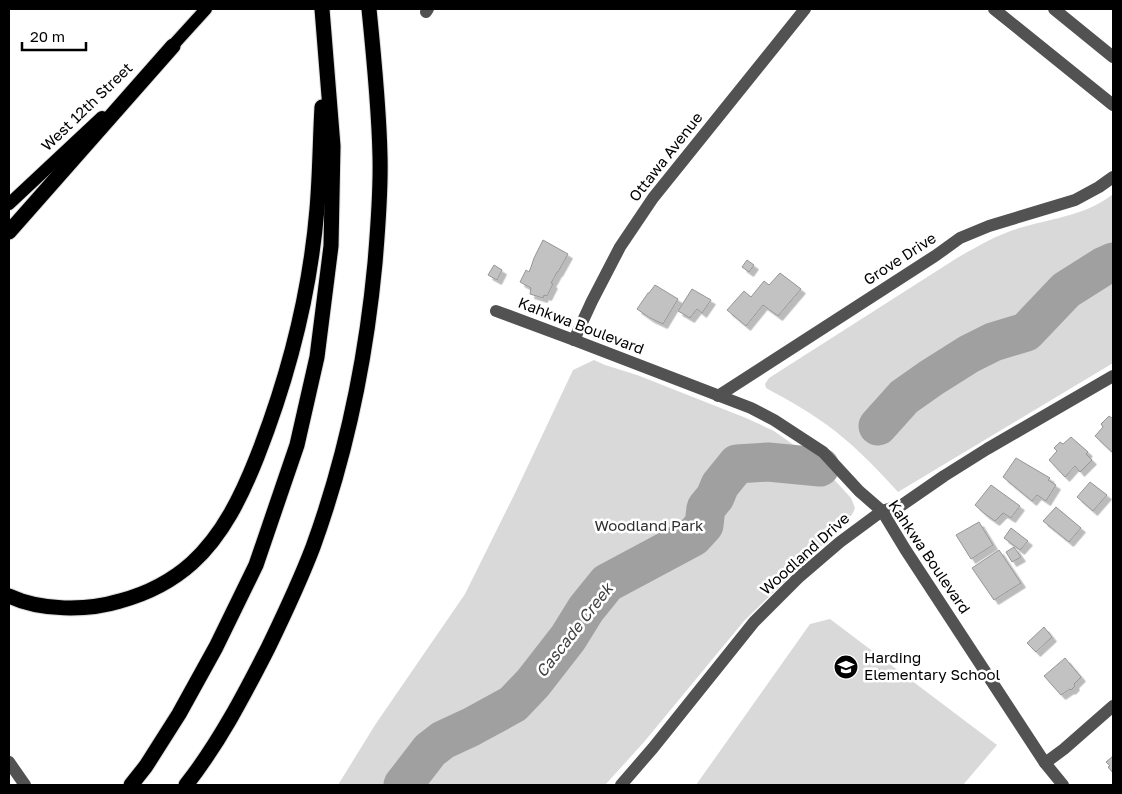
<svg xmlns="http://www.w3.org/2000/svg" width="1122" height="794" font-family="'Golos Text',sans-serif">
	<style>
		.green { fill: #d9d9d9 }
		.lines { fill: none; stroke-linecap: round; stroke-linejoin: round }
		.river { stroke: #a0a0a0; stroke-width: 39 }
		.building { fill: #c2c2c2; stroke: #969696; filter: url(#shadow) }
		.major-casing { stroke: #dbdbdb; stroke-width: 14 }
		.highway-casing { stroke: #dbdbdb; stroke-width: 17 }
		.minor { stroke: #525252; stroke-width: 12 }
		.major { stroke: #000; stroke-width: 12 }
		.highway { stroke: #000; stroke-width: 15 }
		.labels { text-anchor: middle; stroke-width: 5; stroke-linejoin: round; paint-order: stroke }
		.street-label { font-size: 15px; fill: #000; stroke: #fff }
		.park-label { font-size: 15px; fill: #303030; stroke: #fff }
		.poi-label { font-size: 15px; fill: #000; stroke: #fff; text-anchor: start }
		.water-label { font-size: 16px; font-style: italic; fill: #414141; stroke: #fff }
	</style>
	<defs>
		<filter id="shadow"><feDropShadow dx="4.5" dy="4.5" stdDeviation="0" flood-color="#0004"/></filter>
	</defs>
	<rect width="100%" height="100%" fill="#fff"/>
	<!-- green -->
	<g class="green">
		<path d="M1113,194v169l-215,129c-20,-22 -40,-43 -63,-61 -22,-17 -45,-30 -69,-43l-1,-4 4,-6 188,-120c21,-12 43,-25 66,-31 31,-9 64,-12 90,-33z"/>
		<path d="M594,360l11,5 32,10 109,43 28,13 31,22 24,21 22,24 4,10 -2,5 -7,9 -102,99 -100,121 -39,43h-267l37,-60 90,-131 51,-103 57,-121z"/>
		<path d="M830,619l167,126 -34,40h-267l114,-161z"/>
	</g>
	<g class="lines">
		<!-- river -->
		<g class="river">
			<path d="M878,426l26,-29 27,-19 38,-24 24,-12 33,-10 40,-42 38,-24 9,-4"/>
			<path d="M403,785l27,-35 13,-10 28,-13 42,-23 20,-21 35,-45 18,-29 21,-26 86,-46 11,-12 2,-17 9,-11 5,-12 17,-21 31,-2 52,5"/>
		</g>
	</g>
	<!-- building -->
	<g class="building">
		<path d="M543,240l25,14 -10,18h-1l-3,6 -3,5 2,1 -6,12 -3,-1 -1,3 -13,-4 1,-6 -11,-6 6,-12 3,2 2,-5 3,-9z"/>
		<path d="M747,260l7,5 -5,7 -7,-5z"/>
		<path d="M494,265l8,5 -5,10 -9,-5z"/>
		<path d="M780,273l21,16 -23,27 -15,-11 -17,21 -19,-16 17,-19 7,6 13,-16 5,4z"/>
		<path d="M655,285l23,14 -15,25 -13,-6 -13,-9 11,-16h1z"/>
		<path d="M692,289l19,11 -9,13 -5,-4 -7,9 -12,-7z"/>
		<path d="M1109,416l3,2 1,-1v36l-18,-17 8,-9 -2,-3z"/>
		<path d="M1071,437l17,15 -2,2 6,6 -12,12 -5,-6 -10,11 -16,-17 8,-9 -3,-3 6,-6 3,2z"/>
		<path d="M1016,458l34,20 -2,2 8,5 -10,16 -9,-6 -5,6 -29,-24z"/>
		<path d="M1090,482l17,13 -14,16 -16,-14z"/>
		<path d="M991,485l29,21 -9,12 -8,-5 -8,8 -10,-7 -10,-9z"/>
		<path d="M1056,507l25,21 -12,14 -26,-21z"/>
		<path d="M979,522l14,23 -22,14 -15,-24z"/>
		<path d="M1011,528l17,13 -8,9 -16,-12z"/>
		<path d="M1014,547l7,10 -9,5 -6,-10z"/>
		<path d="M999,550l22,33 -27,17 -22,-32z"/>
		<path d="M1044,627l8,10 -16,15 -9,-9z"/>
		<path d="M1065,658l16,19 -7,7 1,2 -4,4 -1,-1 -9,6 -17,-19z"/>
		<path d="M1113,756v17l-5,-6 2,-1 -4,-4z"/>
	</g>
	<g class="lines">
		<defs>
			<g id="major">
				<path d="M166,53l40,-44"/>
				<path d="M9,204l93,-87"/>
			</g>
			<g id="highway">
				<path d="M9,232l164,-186"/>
				<path d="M9,596c32,15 78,15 111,5 26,-7 52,-20 72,-38 31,-28 50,-68 65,-106 31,-79 53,-164 60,-248 3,-34 3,-68 5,-102"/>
				<path d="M131,785l15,-19 33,-52 37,-67 40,-82 41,-120 20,-88 14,-111 2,-100 -11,-137"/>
				<path d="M186,785c33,-42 58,-90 82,-137 16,-33 32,-67 45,-101 33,-91 53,-188 62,-284 3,-36 6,-71 5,-107 -1,-49 -6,-98 -11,-147"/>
			</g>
		</defs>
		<!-- major casing -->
		<use href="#major" class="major-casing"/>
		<!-- highway casing -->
		<use href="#highway" class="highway-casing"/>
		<!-- minor -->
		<g class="minor">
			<path d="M994,9l119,96"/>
			<path d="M1054,9l59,48"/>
			<path d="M426,12l2,-3"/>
			<path d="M496,311l78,29 177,68 23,12 49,32 36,39 23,20 23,38 140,214 18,22"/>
			<path d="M574,340l18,-39 28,-54 33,-49 152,-189"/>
			<path d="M718,396l217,-140 25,-18 29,-12 86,-26 24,-13 14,-10"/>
			<path d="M9,762l16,23"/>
			<path d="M1045,763l19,-14 49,-43"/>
			<path d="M621,785l32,-37 101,-126 44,-44 42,-36 42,-31 20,-6 42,-29 43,-27 126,-73"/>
		</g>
		<!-- major -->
		<use href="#major" class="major"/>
		<!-- highway -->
		<use href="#highway" class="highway"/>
	</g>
	<!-- icons -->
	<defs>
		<symbol id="school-disc" viewBox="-11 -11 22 22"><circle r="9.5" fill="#000" stroke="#fff"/><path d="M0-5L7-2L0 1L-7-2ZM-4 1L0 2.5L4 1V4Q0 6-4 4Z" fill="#fff"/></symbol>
	</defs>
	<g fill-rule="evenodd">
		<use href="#school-disc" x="832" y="653" width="28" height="28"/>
	</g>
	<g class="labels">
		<!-- street labels -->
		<g class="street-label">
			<text transform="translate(87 107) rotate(-44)" y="5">West 12th Street</text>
			<text transform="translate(666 157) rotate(-52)" y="5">Ottawa Avenue</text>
			<text transform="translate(900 259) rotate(-33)" y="5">Grove Drive</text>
			<text transform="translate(581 326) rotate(21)" y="5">Kahkwa Boulevard</text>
			<text transform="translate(805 554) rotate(-42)" y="5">Woodland Drive</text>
			<text transform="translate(929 557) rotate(56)" y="5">Kahkwa Boulevard</text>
		</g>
		<!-- park labels -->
		<g class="park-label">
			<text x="649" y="531">Woodland Park</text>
		</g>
		<!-- poi labels -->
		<g class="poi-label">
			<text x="864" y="663">Harding<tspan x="864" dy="17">Elementary School</tspan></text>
		</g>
		<!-- water labels -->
		<g class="water-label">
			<text transform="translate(574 630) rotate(-52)" y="6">Cascade Creek</text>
		</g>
	</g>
	<!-- border -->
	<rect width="1122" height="794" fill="none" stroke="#000000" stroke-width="20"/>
	<!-- scale -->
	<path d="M22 42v8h64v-8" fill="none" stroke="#000000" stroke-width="2.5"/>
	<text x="30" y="42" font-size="15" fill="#000000" stroke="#ffffff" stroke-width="4" paint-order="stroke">20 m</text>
</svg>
